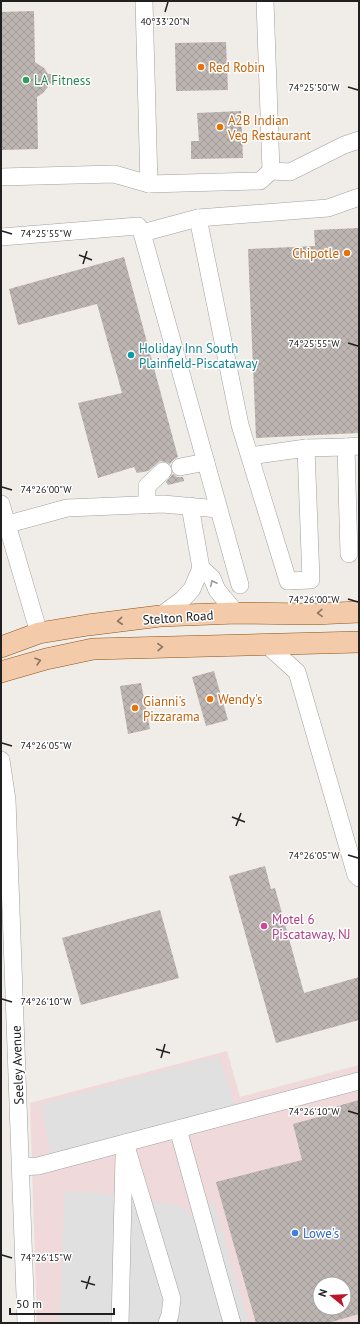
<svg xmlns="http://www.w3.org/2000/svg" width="360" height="1324" font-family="'PT Sans',sans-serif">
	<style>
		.commercial { fill: #efd9db; fill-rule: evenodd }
		.parking { fill: #e0e0e0 }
		.building { fill: url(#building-cross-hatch); fill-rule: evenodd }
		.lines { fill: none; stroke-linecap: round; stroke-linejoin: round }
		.minor-casing { stroke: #a1a1a1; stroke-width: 18 }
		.major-casing { stroke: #8e530f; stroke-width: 22 }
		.minor { stroke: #fff; stroke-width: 17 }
		.major { stroke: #f3caaa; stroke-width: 21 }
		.oneway { stroke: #9b9b9b }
		.oneway2 { stroke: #8a7565 }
		.ticks { fill: none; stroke: #202020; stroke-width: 1.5 }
		.food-dot { fill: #e8710a; stroke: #fff; stroke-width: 1.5 }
		.leisure-dot { fill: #2e9e5b; stroke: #fff; stroke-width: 1.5 }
		.culture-dot { fill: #0f9aa8; stroke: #fff; stroke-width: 1.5 }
		.hotel-dot { fill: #d1479c; stroke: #fff; stroke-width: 1.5 }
		.shop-dot { fill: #3f7fe0; stroke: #fff; stroke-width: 1.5 }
		.labels { text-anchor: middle; stroke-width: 3; stroke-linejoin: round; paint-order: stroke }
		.food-label { font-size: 13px; fill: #c56008; stroke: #fff; text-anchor: start }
		.leisure-label { font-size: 13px; fill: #27864d; stroke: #fff; text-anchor: start }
		.culture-label { font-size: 13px; fill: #0d838f; stroke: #fff; text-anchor: start }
		.street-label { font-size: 13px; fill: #202020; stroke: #fff }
		.hotel-label { font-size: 13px; fill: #b23c85; stroke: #fff; text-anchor: start }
		.shop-label { font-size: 13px; fill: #366cbe; stroke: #fff; text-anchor: start }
		.ticks-label { font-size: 10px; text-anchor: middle; fill: #202020; stroke: #fff; stroke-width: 3; stroke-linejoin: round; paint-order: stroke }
	</style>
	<defs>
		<pattern id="building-cross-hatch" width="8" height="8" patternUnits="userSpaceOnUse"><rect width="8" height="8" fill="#bdb5b1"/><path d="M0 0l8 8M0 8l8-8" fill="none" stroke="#a29b98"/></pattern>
	</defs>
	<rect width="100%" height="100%" fill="#f0ece8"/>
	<!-- commercial -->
	<path class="commercial" d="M227,1051l13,46 119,-32v258h-322l-7,-220zM320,1284h24v24h-24z"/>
	<!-- parking -->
	<g class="parking">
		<path d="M219,1056l21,66 -189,37 -9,-55z"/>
		<path d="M65,1191l30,2 87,13 12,14 19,-19 36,122h-190z"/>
	</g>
	<!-- building -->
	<g class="building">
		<path d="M34,11l1,51 9,6 4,6h3v9l-8,10 -6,4 1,52 -37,1v-138z"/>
		<path d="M226,42l2,48 -52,1 -1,-48z"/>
		<path d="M241,111l2,47 -52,1v-18h8l-2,-28z"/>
		<path d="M359,228v205l-103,5 -8,-189 67,-3 -1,-16z"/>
		<path d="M124,257l54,200 -5,3 -3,4 -4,-2 -6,-1 -12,10 -11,2 -3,-6 -36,11 -20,-75 44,-10 -25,-89 -79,21 -9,-36z"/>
		<path d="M173,474l4,3h6l1,4 -16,4 -2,-3z"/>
		<path d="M214,671l14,49 -22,6 -14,-49z"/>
		<path d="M141,683l9,46 -22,5 -8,-48z"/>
		<path d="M265,866l6,23 4,-1 29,105 55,-16v43l-83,23 -47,-167z"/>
		<path d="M160,910l19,68 -98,27 -19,-67z"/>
		<path d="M359,1100v214l-31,9h-72l-40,-141 86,-22 -9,-36 40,-11 -2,-5zM320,1284h24v24h-24z"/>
	</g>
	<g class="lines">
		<defs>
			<g id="minor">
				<path d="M144,1l5,183"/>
				<path d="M265,1l6,170"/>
				<path d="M1,177l113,-3 35,10 111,-3 11,-10 19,1 54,-27 15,-5"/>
				<path d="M198,218l42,207 48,156 23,-1 -5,-132"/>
				<path d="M142,233l56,-15 130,-10 31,-11"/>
				<path d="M1,237l137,-11 4,7 98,352"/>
				<path d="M250,456l56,-8 40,-1"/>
				<path d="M180,467l26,-5"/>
				<path d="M1,504l38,129"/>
				<path d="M147,505v-19l16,-15"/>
				<path d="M190,506l11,62"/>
				<path d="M1,526l66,-18 96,-4 55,5"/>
				<path d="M349,554l-3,-107 13,-1"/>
				<path d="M160,616l23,-17 9,-10 9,-21 11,10 5,12 19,23"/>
				<path d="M266,644l31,28 56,193 3,10 3,3"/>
				<path d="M1,760l6,40 19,523"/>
				<path d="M178,1129l54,194"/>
				<path d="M125,1143l47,156 -2,16 -3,8"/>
				<path d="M21,1167l17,-1 321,-85"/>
				<path d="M120,1323l4,-166"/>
			</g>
			<g id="major">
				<path d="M1,647l38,-14 49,-8 72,-9 76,-3 78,1 45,-2"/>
				<path d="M1,672l45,-13 47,-10 266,-7"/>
			</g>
		</defs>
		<!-- minor casing -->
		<use href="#minor" class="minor-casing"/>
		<!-- major casing -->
		<use href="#major" class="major-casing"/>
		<!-- minor -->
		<use href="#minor" class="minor"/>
		<!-- major -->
		<use href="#major" class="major"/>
	</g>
	<!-- one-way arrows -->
	<defs><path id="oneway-chevron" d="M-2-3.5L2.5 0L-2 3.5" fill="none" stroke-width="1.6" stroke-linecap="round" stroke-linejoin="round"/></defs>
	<use class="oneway" href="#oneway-chevron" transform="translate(213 583) rotate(-116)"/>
	<g class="oneway2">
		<use href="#oneway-chevron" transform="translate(320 613) rotate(178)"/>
		<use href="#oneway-chevron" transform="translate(120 621) rotate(174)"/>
		<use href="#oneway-chevron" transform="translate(160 647) rotate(-2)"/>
		<use href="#oneway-chevron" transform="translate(38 661) rotate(-16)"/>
	</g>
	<!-- ticks -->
	<path class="ticks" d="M165,12l3,-10M348,87l10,3M2,231l10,3M79,255l13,5M83,264l4,-13M348,343l10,3M2,487l10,3M348,599l10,3M2,743l10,3M232,817l13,5M236,826l5,-13M348,855l10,3M2,999l10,3M156,1049l14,4M161,1058l4,-14M348,1111l10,3M2,1255l10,3M81,1281l14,4M86,1289l4,-13"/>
	<!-- markers -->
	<g class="food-dot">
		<circle cx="201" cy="67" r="4"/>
		<circle cx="220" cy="127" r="4"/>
		<circle cx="347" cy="253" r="4"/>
		<circle cx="210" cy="699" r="4"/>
		<circle cx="135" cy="708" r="4"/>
	</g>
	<circle class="leisure-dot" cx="26" cy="80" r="4"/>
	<circle class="culture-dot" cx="131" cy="355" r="4"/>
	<circle class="hotel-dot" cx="264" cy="926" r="4"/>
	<circle class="shop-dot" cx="295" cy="1233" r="4"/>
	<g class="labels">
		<!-- food labels -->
		<g class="food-label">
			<text x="209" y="72">Red Robin</text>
			<text x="228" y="125">A2B Indian<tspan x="228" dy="15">Veg Restaurant</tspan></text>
			<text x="339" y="258" text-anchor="end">Chipotle</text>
			<text x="218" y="704">Wendy's</text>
			<text x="143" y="706">Gianni's<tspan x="143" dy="15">Pizzarama</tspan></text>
		</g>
		<!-- leisure labels -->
		<g class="leisure-label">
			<text x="34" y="85">LA Fitness</text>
		</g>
		<!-- culture labels -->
		<g class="culture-label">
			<text x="139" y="353">Holiday Inn South<tspan x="139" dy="15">Plainfield-Piscataway</tspan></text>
		</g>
		<!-- street labels -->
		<g class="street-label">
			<text transform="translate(178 617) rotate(-4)" y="5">Stelton Road</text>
			<text transform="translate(17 1065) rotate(-92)" y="5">Seeley Avenue</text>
		</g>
		<!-- hotel labels -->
		<g class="hotel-label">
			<text x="272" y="924">Motel 6<tspan x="272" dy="15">Piscataway, NJ</tspan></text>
		</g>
		<!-- shop labels -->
		<g class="shop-label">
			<text x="303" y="1238">Lowe's</text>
		</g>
	</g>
	<g class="ticks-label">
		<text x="165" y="25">40°33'20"N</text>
		<text x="314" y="91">74°25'50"W</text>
		<text x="46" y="237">74°25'55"W</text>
		<text x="314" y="347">74°25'55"W</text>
		<text x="46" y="493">74°26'00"W</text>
		<text x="314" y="603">74°26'00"W</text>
		<text x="46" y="749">74°26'05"W</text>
		<text x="314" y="859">74°26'05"W</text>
		<text x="46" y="1005">74°26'10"W</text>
		<text x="314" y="1115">74°26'10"W</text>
		<text x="46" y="1261">74°26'15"W</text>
	</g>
	<!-- border -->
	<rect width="360" height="1324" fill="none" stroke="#202020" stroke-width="4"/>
	<!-- north arrow -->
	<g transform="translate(332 1296) rotate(288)"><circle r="19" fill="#ffffff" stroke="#a6a6a6"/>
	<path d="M0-3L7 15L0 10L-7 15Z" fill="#bd142a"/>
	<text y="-6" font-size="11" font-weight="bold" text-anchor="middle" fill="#202020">N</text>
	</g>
	<!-- scale -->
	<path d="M10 1308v6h104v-6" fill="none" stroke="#202020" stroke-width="2"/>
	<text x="16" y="1308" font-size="12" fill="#202020" stroke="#ffffff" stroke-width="3" paint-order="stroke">50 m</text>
</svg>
